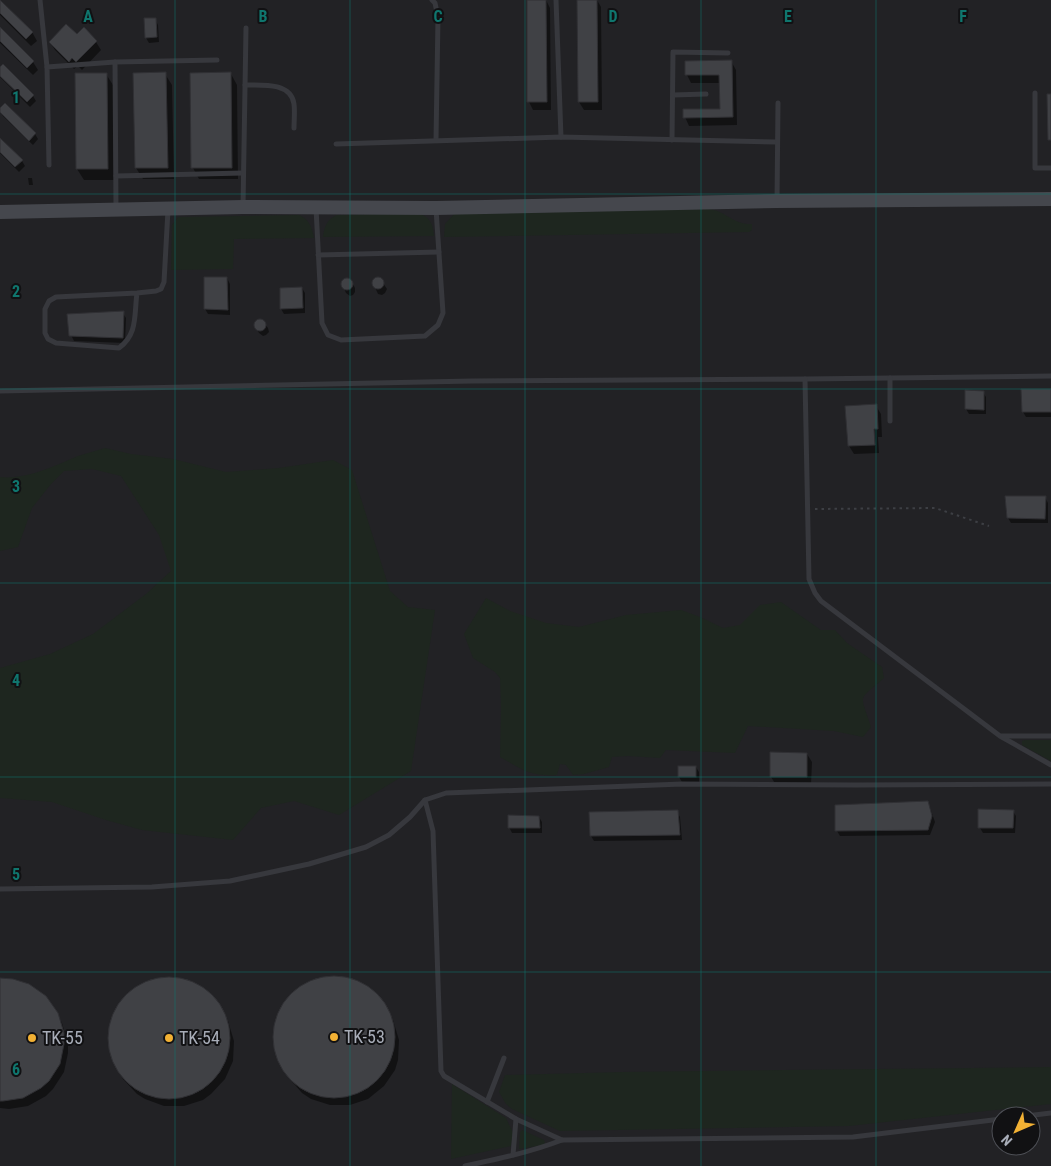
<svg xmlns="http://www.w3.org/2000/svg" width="1051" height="1166" font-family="'Roboto Condensed',sans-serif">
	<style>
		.built { fill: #222225; fill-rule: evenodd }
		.green { fill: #1e261f }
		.shadow { fill: #0007 }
		.building { fill: #404145; stroke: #303034 }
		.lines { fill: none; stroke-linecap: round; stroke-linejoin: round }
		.path { stroke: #3d3f44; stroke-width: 2; stroke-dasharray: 2.5 4; stroke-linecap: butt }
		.lane { stroke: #37383d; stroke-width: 5 }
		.secondary { stroke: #45474d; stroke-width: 14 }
		.grid { fill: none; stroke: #0f766e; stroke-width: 1; stroke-opacity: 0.55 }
		.poi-dot { fill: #f2b134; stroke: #111113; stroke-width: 2 }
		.labels { text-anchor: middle; stroke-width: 4; stroke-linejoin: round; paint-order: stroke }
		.poi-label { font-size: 18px; fill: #a8adb8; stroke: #111113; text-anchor: start }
		.grid-label { font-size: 16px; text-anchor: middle; font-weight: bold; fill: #0f766e; stroke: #111113; stroke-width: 4; stroke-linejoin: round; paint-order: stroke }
	</style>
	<rect width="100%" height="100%" fill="#161618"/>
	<!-- built -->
	<path class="built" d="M0,0h1051v1166h-1051zM1001,1116h30v30h-30z"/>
	<!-- green -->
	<g class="green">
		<path d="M709,209c17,2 24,16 43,15v6l-3,2 -305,5 1,-13 9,-10z"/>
		<path d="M418,213c12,4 15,11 16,23l-111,1c1,-10 4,-18 14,-22z"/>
		<path d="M299,215c10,4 13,12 15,23l-80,1 -1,30 -62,1 1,-45 6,-8z"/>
		<path d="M105,448l26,6 42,5 53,13 53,-4 54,-8 19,10 38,121 18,16 27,3 -24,161 -72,44 -45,-14 -33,7 -28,32 -91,-10 -36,-10 -54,-18 -52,-4v-130l50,-14 43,-20 53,-40 25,-23 -12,-36 -38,-59 -29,-7 -28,2 -13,13 -19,24 -14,39 -18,4v-74c27,3 54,-11 78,-21 9,-3 18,-5 27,-8z"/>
		<path d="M486,598l24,13 36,12 33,4 47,-12 55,-5 19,7 23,11 17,-3 20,-20 21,-3 40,28h14l12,13 35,24 2,11c-27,24 -24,14 -13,49l-8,10 -29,-6 -86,-5 -13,27 -69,-3 -6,8 -32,-2 -16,1 -3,10 -25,7 -11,1 -7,-10 -6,-1 -3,11c-27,2 -35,-6 -57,-18l1,-50 -1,-29 -5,-6 -22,-14 -9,-24z"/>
		<path d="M1025,740h26v21l-29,-16v-4z"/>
		<path d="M1051,1067v37l-202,22 -289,5 -48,-22 -6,-5 -7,-12 6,-17 117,-3z"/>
		<path d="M452,1084l54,34 7,15 -2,13 -60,13z"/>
		<path d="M522,1130l22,10 1,3 -2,2 -24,4 1,-17z"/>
	</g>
	<!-- shadow -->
	<g class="shadow">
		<path d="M0,0l32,32 5,9 -6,5 -31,-31z"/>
		<path d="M528,0h18l4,8 1,102h-18l-4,-8z"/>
		<path d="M579,0h18l4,7 1,103h-18l-5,-8z"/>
		<path d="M155,19l3,6 1,17 -10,1 -3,-5z"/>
		<path d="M0,28l33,34 5,8 -5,5 -33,-32z"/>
		<path d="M84,29l12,13 5,8 -19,20 -4,-4 -4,3 -19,-19 -5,-8 27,-6z"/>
		<path d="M731,61l5,9 1,55 -48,1 -4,-9 36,-7v-27h-30l-4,-8v-13z"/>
		<path d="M0,69l33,27 3,5 -6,6 -30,-30z"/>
		<path d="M106,74l7,11 1,95h-30l-7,-11z"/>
		<path d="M165,74l7,11 2,94h-31l-7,-11z"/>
		<path d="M231,74l6,11 1,94h-39l-6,-11z"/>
		<path d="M5,105l30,29 3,5 -5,6 -30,-29 -3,-6z"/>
		<path d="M0,140l22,21 3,5 -6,6 -19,-19z"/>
		<path d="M28,178h4l1,7h-4z"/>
		<path d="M227,278l3,6v31l-22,-1 -3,-5z"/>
		<path d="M377,278l3,1 3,4 4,6 -2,4 -3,2 -4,-1 -5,-11z"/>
		<path d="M345,280h3l4,2 3,6v4l-2,3 -3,1 -4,-3 -4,-9z"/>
		<path d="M302,288l3,5v20l-21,1 -3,-5z"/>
		<path d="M123,313l3,5 -1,25 -51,-2 -3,-6z"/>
		<path d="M258,320h4l6,8 1,4 -3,3 -3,1 -4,-3 -3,-5 -1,-4z"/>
		<path d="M1051,390v27h-25l-3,-5z"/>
		<path d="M983,392l3,5v17h-17l-3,-5z"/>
		<path d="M876,406l5,8 1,23h-4l1,16 -25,1 -5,-8z"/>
		<path d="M1045,497l3,6v20h-37l-3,-5z"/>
		<path d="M807,754l5,8 -1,23h-35l-5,-8z"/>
		<path d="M696,767l3,5v10h-17l-3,-5z"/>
		<path d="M928,802l7,20 -5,13 -90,1 -3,-5 -1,-25z"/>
		<path d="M1013,811l3,5 -1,17h-32l-3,-5z"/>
		<path d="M677,812l3,5 2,23 -88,1 -3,-5z"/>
		<path d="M539,817l3,5v11h-30l-3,-6z"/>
		<path d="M330,977l20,2 18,9 8,6 17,26 6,20 -1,20 -3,10 -11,16 -16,13 -18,6h-20l-19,-6 -9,-6 -13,-15 -13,-26 -2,-19 1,-9 7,-18 5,-8 15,-12 18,-8z"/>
		<path d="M164,978l21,2 18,8 15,15 10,18 6,20 -1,20 -8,18 -14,15 -8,6 -19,6h-20l-19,-7 -8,-5 -14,-15 -5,-9 -8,-17 -1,-10 1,-19 7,-17 5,-8 14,-12 18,-8z"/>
		<path d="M0,980l57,34 5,9 6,20v10l-4,19 -11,17 -7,7 -18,10 -19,3 -9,-1z"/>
	</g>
	<!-- building -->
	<g class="building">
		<path d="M0,0l33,32 -7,7 -26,-26z"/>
		<path d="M527,0h19l1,102h-20z"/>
		<path d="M577,0h20l1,102h-20z"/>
		<path d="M144,18h12l1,19 -12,1z"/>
		<path d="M66,24l11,10 7,-7 13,14 -21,21 -4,-4 -3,4 -20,-20z"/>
		<path d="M0,27l34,34 -7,7 -27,-27z"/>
		<path d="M732,60l1,57 -50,1v-9h37l-1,-34h-34v-14z"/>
		<path d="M3,64l31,31 -7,7 -27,-26v-9z"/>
		<path d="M166,72l2,96h-33l-2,-95z"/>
		<path d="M231,72l1,96h-41l-1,-95z"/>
		<path d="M75,73h32l1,96h-32z"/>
		<path d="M1047,94h4v46h-3z"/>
		<path d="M5,103l31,30 -7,8 -29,-29v-4z"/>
		<path d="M0,138l23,22 -8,7 -15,-15z"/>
		<circle cx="378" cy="283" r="6"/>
		<path d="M204,277h23l1,33 -24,-1z"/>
		<circle cx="347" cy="284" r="6"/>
		<path d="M302,287l1,21 -23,1v-21z"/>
		<path d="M124,311l-1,27 -54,-2 -2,-22z"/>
		<circle cx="260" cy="325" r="6"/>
		<path d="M1021,389h30v23h-29z"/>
		<path d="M965,390l19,1v19l-19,-1z"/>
		<path d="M877,404l1,25h-4l1,16 -27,1 -3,-40z"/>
		<path d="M1005,496h41l-1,23 -38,-1z"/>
		<path d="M770,752l37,1v24h-37z"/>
		<rect x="678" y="766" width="18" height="11"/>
		<path d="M928,801l4,15 -4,14 -93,1v-26z"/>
		<path d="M978,809l36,1 -1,18h-35z"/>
		<path d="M678,810l2,25 -90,1 -1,-24z"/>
		<path d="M508,815l31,1 1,12h-32z"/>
		<circle cx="334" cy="1037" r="61"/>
		<circle cx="169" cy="1038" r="61"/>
		<path d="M0,978l13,1 16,5 17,12 12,17 6,20v11l-4,20 -11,17 -8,7 -18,10 -20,3h-3z"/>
	</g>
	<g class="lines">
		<!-- path -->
		<path class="path" d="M815,509l120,-1 54,18"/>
		<!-- lane -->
		<g class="lane">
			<path d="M40,0l7,67"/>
			<path d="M432,0l3,3 3,14 -2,123"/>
			<path d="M556,0l5,137"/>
			<path d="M115,62l102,-2"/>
			<path d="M245,85c16,0 46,-3 49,19 1,8 0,16 0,24"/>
			<path d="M1035,93v75h16"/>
			<path d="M673,95l33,-1"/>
			<path d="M672,140l1,-88 55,1"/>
			<path d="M336,144l225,-7 216,5"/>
			<path d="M49,165l-2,-98 68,-5 1,147"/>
			<path d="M116,176l127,-3"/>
			<path d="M777,201l1,-98"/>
			<path d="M243,207l3,-179"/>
			<path d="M316,208l6,115 6,12 13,5 84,-4 13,-11 5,-12 -7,-104"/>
			<path d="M318,255l121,-3"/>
			<path d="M137,293c-3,22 1,41 -18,55l-63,-5 -8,-4 -3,-6v-24l4,-8 7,-4 81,-4 19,-2 5,-2 3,-7 4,-72"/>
			<path d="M805,379l246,-3"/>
			<path d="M0,391l472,-10 333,-2 4,200 6,14 6,8 179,135 51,29"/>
			<path d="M890,421v-43"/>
			<path d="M1002,736h49"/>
			<path d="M425,800l8,31 8,240 3,5 72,43 46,21"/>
			<path d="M0,889l152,-2 78,-6 79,-17 57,-17 23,-12 21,-18 15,-17 21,-7 236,-9 174,1 195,-1"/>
			<path d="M487,1102l17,-44"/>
			<path d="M1026,1116l25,-3"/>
			<path d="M513,1155l3,-36"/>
			<path d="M465,1166c33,-7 66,-14 97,-26l291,-3 148,-18"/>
		</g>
		<!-- secondary -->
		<path class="secondary" d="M0,212l243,-5 193,1 341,-7 274,-2"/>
	</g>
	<!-- grid -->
	<path class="grid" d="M175,0v1166M350,0v1166M525,0v1166M701,0v1166M876,0v1166M0,194h1051M0,389h1051M0,583h1051M0,777h1051M0,972h1051"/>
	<!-- markers -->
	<g class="poi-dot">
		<circle cx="334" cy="1037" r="5"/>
		<circle cx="32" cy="1038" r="5"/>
		<circle cx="169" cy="1038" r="5"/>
	</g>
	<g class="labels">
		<!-- poi labels -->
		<g class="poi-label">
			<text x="344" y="1043">TK-53</text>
			<text x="42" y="1044">TK-55</text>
			<text x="179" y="1044">TK-54</text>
		</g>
	</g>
	<g class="grid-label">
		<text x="88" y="22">A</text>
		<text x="263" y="22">B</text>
		<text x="438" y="22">C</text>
		<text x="613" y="22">D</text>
		<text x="788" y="22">E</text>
		<text x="963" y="22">F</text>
		<text x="16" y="103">1</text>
		<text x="16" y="297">2</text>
		<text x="16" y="492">3</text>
		<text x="16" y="686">4</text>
		<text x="16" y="880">5</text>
		<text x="16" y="1075">6</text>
	</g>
	<!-- north arrow -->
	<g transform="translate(1016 1131) rotate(225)"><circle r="24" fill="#111113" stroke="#4d4f55"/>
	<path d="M0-4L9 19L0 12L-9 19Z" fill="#f2b134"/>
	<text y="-8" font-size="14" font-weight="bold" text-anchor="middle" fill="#a8adb8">N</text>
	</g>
</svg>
